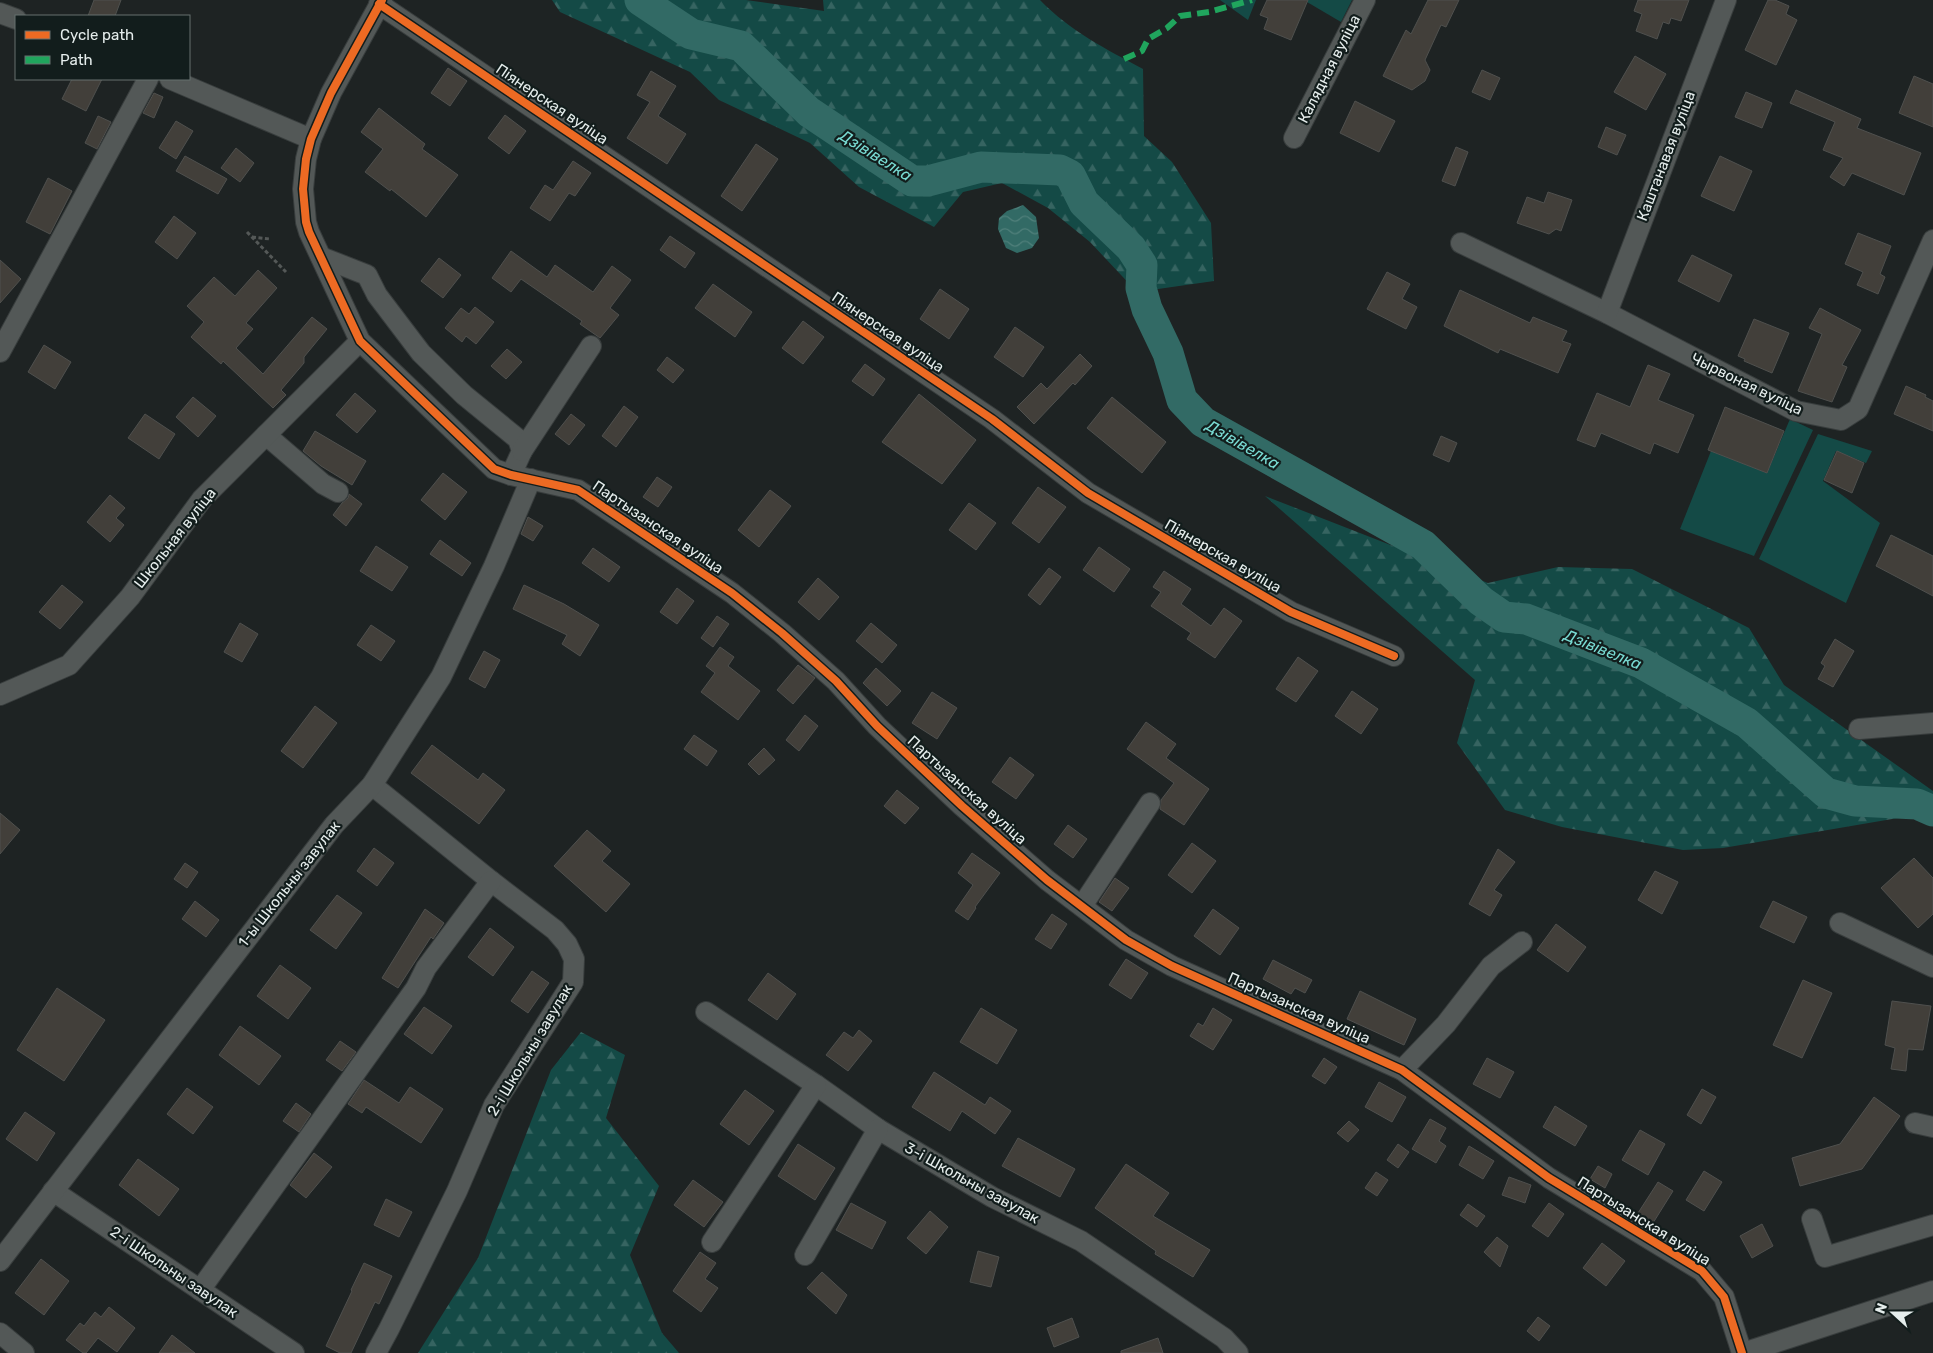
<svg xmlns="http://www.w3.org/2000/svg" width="1933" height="1353" font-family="Rubik,sans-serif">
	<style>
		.green { fill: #144a46 }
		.forest { fill: url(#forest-firs) }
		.water { fill: url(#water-waves) }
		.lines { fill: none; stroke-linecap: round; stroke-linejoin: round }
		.river { stroke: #326a65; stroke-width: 31 }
		.building { fill: #423f3a; stroke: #4f504e }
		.minor-casing { stroke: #383d3d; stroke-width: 22 }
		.path { stroke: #545857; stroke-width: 3; stroke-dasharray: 4 2.5; stroke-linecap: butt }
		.minor { stroke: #535857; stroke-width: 20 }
		.quiet { stroke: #20a55d; stroke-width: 6; stroke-dasharray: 12 6; stroke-linecap: butt }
		.cycleway-casing { stroke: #121d1c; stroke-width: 11 }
		.cycleway { stroke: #ed6a23; stroke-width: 8 }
		.labels { text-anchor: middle; stroke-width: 4.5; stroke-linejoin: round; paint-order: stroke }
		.street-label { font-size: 15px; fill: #e5edec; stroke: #121d1c }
		.water-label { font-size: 16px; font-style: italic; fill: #79dbd3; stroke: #121d1c }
	</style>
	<defs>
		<pattern id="forest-firs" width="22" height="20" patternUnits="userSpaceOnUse" patternTransform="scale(1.25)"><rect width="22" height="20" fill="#144a46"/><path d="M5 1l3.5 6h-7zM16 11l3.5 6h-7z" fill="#366461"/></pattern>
		<pattern id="water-waves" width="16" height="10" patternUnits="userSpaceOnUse" patternTransform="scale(1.25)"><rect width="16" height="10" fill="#326a65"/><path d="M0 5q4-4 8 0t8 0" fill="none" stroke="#50807b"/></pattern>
	</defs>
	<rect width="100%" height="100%" fill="#1e2323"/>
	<!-- green -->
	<g class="green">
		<path d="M1220,0h36l-8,20z"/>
		<path d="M1307,0h45l-11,22 -34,-20z"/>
		<path d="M1790,419l23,11 -59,126 -74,-27 31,-78 56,22z"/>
		<path d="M1818,434l54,17 -6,12 -30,-12 -13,30 57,42 -34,80 -87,-44z"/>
	</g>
	<!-- forest -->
	<g class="forest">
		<path d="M552,0h194l78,11 -1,-11h217c30,31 66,49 103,69l1,67 28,26 39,61 3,58 -77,11 -47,-50 -42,-34 -46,-25 -39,9 -29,35 -75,-40 -49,-44 -91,-43 -29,-28 -130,-60z"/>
		<path d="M1265,496l223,87 70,-16 74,2 117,59 35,57 149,106v21l-210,36 -40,2 -121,-23 -57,-17 -48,-67 18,-63z"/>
		<path d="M581,1032l44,23 -19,63 53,68 -29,69 32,78 17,20h-261l60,-95 73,-188z"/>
	</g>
	<!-- water -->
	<g class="water">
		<path d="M1023,205l13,12 3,21 -7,10 -15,5 -11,-5 -8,-19 1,-11 8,-7z"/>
		<path d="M1189,396c14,12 26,24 29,43l-9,2c-13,-8 -29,-25 -27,-41z"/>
	</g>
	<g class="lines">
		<!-- river -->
		<path class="river" d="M640,0l51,34 50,12 68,66 103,69h16l53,-14 79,3 10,5 14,28 47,45 11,17 -1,23 6,21 21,44 14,47 21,22 220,123 58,56 23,16 22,2 115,44 106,60 79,70 29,8 62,3 16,7"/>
	</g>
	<!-- building -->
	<g class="building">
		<path d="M94,0h27l-6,16h-27z"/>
		<path d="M1267,0h41l-17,40 -27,-11 4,-11 -8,-3z"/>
		<path d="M1428,0h31l-13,27 -5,-2 -16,35 5,10 -5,11 -13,9 -29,-14 23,-46 5,4z"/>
		<path d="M1638,0h51l-8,21 -10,-3 -2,6 -6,-2 -6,17 -21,-8 6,-17 -8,-3z"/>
		<path d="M1768,0h7l14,6 -3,8 11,6 -21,45 -31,-15z"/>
		<path d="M1635,56l31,18 -20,36 -32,-18z"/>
		<path d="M448,68l19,13 -17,25 -19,-13z"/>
		<path d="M1482,70l18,8 -10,22 -18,-8z"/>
		<path d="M651,71l25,15 -18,30 28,18 -19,30 -40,-26 23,-36 -13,-7z"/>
		<path d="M1914,76l19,8v43l-34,-14z"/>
		<path d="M72,79h30l-16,32 -24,-12z"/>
		<path d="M1796,90l65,29 -4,9 64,25 -17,42 -52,-22 -8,13 -14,-9 13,-19 -20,-8 12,-28 -45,-19z"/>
		<path d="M1746,92l26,11 -10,25 -27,-11z"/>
		<path d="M154,93l9,4 -9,21 -11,-5z"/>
		<path d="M1355,101l40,20 -16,31 -39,-19z"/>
		<path d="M379,108l46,36 -3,5 36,26 -32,42 -35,-28 -1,2 -25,-19 18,-23 -22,-17z"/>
		<path d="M505,115l21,16 -17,23 -21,-16z"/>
		<path d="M98,116l13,6 -14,27 -12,-6z"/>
		<path d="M176,121l17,10 -17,28 -17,-11z"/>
		<path d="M1606,127l20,8 -9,20 -19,-8z"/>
		<path d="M756,144l22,15 -36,52 -21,-15z"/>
		<path d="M1456,147l12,5 -13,34 -13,-5z"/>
		<path d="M236,148l18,15 -14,19 -19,-14z"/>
		<path d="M185,156l42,23 -9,15 -42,-23z"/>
		<path d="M1720,156l32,15 -18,40 -33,-15z"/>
		<path d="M573,161l18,12 -16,23 -6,-3 -19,28 -20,-13 15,-23 8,5z"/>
		<path d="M48,178l24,13 -22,43 -24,-12z"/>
		<path d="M1548,192l24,8 -11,31 -5,-2 -7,5 -32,-11 10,-26 17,6z"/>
		<path d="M174,216l22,17 -19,26 -22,-17z"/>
		<path d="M1858,233l33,13 -11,28 5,3 -7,17 -21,-9 6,-13 -18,-8z"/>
		<path d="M670,236l25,17 -10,15 -25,-18z"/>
		<path d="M511,251l36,26 8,-12 38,27 19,-26 19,14 -21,28 9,7 -19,23 -20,-14 2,-3 -61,-42 -10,13 -19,-14z"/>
		<path d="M1692,255l40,20 -13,27 -41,-21z"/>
		<path d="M439,258l22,17 -18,23 -22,-17z"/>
		<path d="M0,260l21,19 -21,24z"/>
		<path d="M258,270l19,18 -31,35 7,6 -17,19 27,26 49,-57 15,12 -23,28v6l-23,27 5,5 -13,13 -50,-47 -2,3 -30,-27 13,-15 -17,-16 27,-29 21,19z"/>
		<path d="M1387,272l23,12 -8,15 15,8 -11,22 -39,-20z"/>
		<path d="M713,284l39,28 -17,25 -40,-29z"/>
		<path d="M940,289l29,20 -20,30 -29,-20z"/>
		<path d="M1460,290l70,33 3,-6 34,14 -5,10 9,3 -13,29 -58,-24 -2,4 -54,-27z"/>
		<path d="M475,307l19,15 -18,22 -10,-8 -4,6 -17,-14 16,-20 8,6z"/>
		<path d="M1820,308l41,22 -19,35 5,2 -15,35 -34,-11 24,-57 -13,-6z"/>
		<path d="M1754,319l35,14 -17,40 -28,-12 1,-2 -7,-3z"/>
		<path d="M803,321l21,16 -21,27 -21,-16z"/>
		<path d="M1015,327l29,20 -21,30 -29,-20z"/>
		<path d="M44,345l27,17 -16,27 -27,-17z"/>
		<path d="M507,349l15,13 -16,17 -15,-13z"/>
		<path d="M1080,354l12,12 -17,19 -2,-2 -39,41 -17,-17 24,-24 6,6z"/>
		<path d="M667,357l17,13 -11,13 -16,-13z"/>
		<path d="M865,364l20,15 -12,17 -21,-15z"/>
		<path d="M1648,365l22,9 -12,26 36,15 -16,38 -24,-10 -4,11 -49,-21 -6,14 -18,-7 20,-47 33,14z"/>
		<path d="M1906,386l20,9 -1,2 8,4v30l-39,-17z"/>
		<path d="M355,393l21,18 -19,22 -21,-18z"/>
		<path d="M919,394l57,46 -34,44 -60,-42z"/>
		<path d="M193,397l23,19 -18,21 -22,-20z"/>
		<path d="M1112,397l54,45 -24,31 -55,-45z"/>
		<path d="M624,406l14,11 -22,30 -14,-11z"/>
		<path d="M1725,407l59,24 -17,42 -59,-23z"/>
		<path d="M145,414l30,20 -16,25 -31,-21z"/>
		<path d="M571,414l14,11 -16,20 -14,-11z"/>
		<path d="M315,431l51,30 -14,24 -31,-19 -18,-15z"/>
		<path d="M1441,436l16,7 -8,19 -16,-7z"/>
		<path d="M1837,451l27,12 -12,30 -28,-13z"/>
		<path d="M443,473l24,19 -22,28 -24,-20z"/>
		<path d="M657,477l15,10 -14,20 -15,-10z"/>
		<path d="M1038,487l28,20 -27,36 -27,-20z"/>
		<path d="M770,490l21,16 -32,41 -21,-17z"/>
		<path d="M349,494l13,10 -16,22 -13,-11 9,-12 6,-5z"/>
		<path d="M110,495l15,13 -9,10 8,7 -14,17 -23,-20z"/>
		<path d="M969,503l27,20 -20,27 -27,-20z"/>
		<path d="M528,517l15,9 -10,15 -12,-7z"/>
		<path d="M1891,535l42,21v40l-57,-30z"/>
		<path d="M440,540l31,23 -9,13 -32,-22z"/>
		<path d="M376,546l32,21 -16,24 -32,-20z"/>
		<path d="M1099,547l31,22 -16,23 -31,-22z"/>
		<path d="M593,548l27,19 -11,15 -27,-19z"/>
		<path d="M1049,568l12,9 -21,28 -12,-10z"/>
		<path d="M1164,571l27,18 -10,15 30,22 13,-18 18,13 -27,37 -28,-19 4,-6 -40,-27 10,-14 -8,-5z"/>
		<path d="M818,578l21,19 -20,23 -21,-18z"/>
		<path d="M62,585l21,17 -23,27 -21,-17z"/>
		<path d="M524,585l40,19 35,21 -19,31 -18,-12 5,-9 -54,-26z"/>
		<path d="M677,588l17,13 -17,23 -17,-12z"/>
		<path d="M717,616l12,8 -16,23 -12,-9z"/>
		<path d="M240,623l18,11 -16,28 -18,-10z"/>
		<path d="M871,623l26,22 -15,18 -26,-22z"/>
		<path d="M371,625l24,16 -14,20 -24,-16z"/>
		<path d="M1835,639l19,12 -21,36 -15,-8 7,-13 -4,-3z"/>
		<path d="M720,647l14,10 -6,9 32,25 -22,29 -37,-28 14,-19 -9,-7z"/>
		<path d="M484,651l16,9 -15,28 -16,-9z"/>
		<path d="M1298,657l20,14 -22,31 -20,-13z"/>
		<path d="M798,665l17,13 -22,26 -16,-14z"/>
		<path d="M876,668l25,23 -14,15 -24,-23z"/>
		<path d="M1352,691l26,18 -17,25 -26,-18z"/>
		<path d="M932,692l25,16 -20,31 -25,-16z"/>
		<path d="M315,706l22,17 -34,45 -22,-17z"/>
		<path d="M805,715l13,11 -19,25 -13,-11z"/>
		<path d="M1146,722l30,22 -10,14 43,31 -25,36 -24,-16 1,-9 13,-17 -47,-34z"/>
		<path d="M694,735l23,16 -10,15 -23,-17z"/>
		<path d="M432,745l46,35 5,-7 22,17 -26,34 -68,-51z"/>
		<path d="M764,748l11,12 -16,15 -11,-11z"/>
		<path d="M1010,757l24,18 -18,24 -24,-17z"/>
		<path d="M897,790l22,18 -14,16 -21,-18z"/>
		<path d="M0,813l20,17 -20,24z"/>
		<path d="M1068,825l19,14 -14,19 -19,-14z"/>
		<path d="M587,830l24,21 -9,10 28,23 -24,28 -52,-46z"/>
		<path d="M1192,843l24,18 -24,32 -24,-18z"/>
		<path d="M374,848l20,15 -17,23 -20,-15z"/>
		<path d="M1498,849l17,13 -21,28 8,5 -12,21 -21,-12z"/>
		<path d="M972,853l28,20 -25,34 1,1 -8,12 -13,-9 18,-26 -15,-12z"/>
		<path d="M1914,858l19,20v36l-15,14 -37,-40z"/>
		<path d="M185,863l13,9 -11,16 -13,-9z"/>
		<path d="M1655,871l23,11 -16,32 -24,-14z"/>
		<path d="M1115,878l14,10 -17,23 -13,-9z"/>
		<path d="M337,895l25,18 -26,36 -26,-19z"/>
		<path d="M195,901l24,19 -13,17 -24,-18z"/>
		<path d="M1773,901l34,16 -13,26 -34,-16z"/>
		<path d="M425,909l19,14 -11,16 -2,-2 -33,51 -16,-10z"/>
		<path d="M1213,909l26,19 -19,27 -26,-19z"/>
		<path d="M1052,914l15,10 -16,25 -16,-10z"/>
		<path d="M1556,924l30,23 -18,25 -31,-22z"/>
		<path d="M490,928l24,19 -21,29 -25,-19z"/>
		<path d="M1126,959l22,14 -17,26 -22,-14z"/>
		<path d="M1273,960l39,20 -7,13 -10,-5 -4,6 -28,-15z"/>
		<path d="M280,965l31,23 -23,31 -31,-23z"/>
		<path d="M532,971l17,12 -21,30 -17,-12z"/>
		<path d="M768,973l28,21 -19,26 -29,-20z"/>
		<path d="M1803,980l29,13 -30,65 -29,-13z"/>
		<path d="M57,988l48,32 -41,61 -47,-31z"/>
		<path d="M1360,991l56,28 -12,26 -57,-26z"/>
		<path d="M1892,1001l39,5 -8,44 -15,-1 -2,22 -15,-2 4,-21 -10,-3z"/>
		<path d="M424,1007l28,19 -20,28 -28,-20z"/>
		<path d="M981,1008l36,22 -20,34 -37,-22z"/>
		<path d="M1213,1008l19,12 -19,30 -23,-14 8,-13 5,3z"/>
		<path d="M240,1026l41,30 -22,29 -40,-30z"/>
		<path d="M859,1030l13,11 -24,30 -22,-16 18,-23 9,6z"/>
		<path d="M340,1041l16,11 -14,19 -16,-11z"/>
		<path d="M1324,1058l13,9 -12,17 -13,-8z"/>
		<path d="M1487,1058l27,14 -14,26 -27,-14z"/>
		<path d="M934,1072l51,33 5,-8 21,14 -16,23 -33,-23 -12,20 -38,-24z"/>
		<path d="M364,1080l35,23 11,-16 33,22 -22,34 -55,-36 -4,6 -14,-9z"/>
		<path d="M1379,1082l27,15 -14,25 -27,-15z"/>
		<path d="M187,1088l26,19 -20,27 -26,-20z"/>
		<path d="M1702,1089l14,8 -15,27 -14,-9z"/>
		<path d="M745,1090l29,21 -25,34 -29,-21z"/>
		<path d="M1874,1097l26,19 -38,53 -62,17 -8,-28 48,-14z"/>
		<path d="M296,1103l15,11 -12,18 -16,-11z"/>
		<path d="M1555,1106l32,20 -12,20 -32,-19z"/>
		<path d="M25,1112l30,21 -18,28 -31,-22z"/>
		<path d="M1430,1119l16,9 -7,13 7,5 -10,17 -24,-14z"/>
		<path d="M1349,1121l10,9 -11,12 -11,-9z"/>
		<path d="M1640,1130l25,14 -17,31 -26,-15z"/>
		<path d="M1018,1138l57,31 -15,28 -58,-31z"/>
		<path d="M798,1144l37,24 -20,32 -37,-24z"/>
		<path d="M1398,1144l11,8 -11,16 -11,-8z"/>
		<path d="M1469,1146l25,15 -11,18 -24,-14z"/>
		<path d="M314,1153l18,14 -26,31 -16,-13z"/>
		<path d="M138,1159l41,30 -20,27 -40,-31z"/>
		<path d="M1126,1164l43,29 -16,23 57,34 -17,27 -38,-23 1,-3 -61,-43z"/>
		<path d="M1598,1166l14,8 -7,14 -15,-9z"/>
		<path d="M1704,1171l18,11 -18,29 -18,-11z"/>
		<path d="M1376,1172l12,8 -11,16 -12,-8z"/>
		<path d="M1509,1177l22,8 -6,18 -23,-8z"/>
		<path d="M693,1180l30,22 -19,25 -30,-22z"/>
		<path d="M1658,1182l15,9 -20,32 -15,-10z"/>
		<path d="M386,1199l26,13 -13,25 -25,-12z"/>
		<path d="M851,1203l35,19 -14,27 -36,-19z"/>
		<path d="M1549,1203l15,11 -16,23 -16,-11z"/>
		<path d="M1468,1204l17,12 -8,11 -17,-12z"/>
		<path d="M930,1211l18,16 -22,27 -19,-16z"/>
		<path d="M1762,1224l11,22 -21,12 -12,-22z"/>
		<path d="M1497,1237l11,9 -8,21 -16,-15z"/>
		<path d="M1602,1243l23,18 -19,25 -23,-18z"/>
		<path d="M978,1251l21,6 -8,30 -21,-5z"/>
		<path d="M700,1252l16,11 -11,16 13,9 -17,24 -28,-21z"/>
		<path d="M41,1259l28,22 -25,34 -29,-22z"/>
		<path d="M364,1263l28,13 -13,28 -4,-2 -24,51h-11l-14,-7 26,-55 -1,-1z"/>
		<path d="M822,1272l25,23 -11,19 -29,-26z"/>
		<path d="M109,1307l26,21 -18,24 -19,-14 -12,15h-3l-17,-13 14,-17 4,3 11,-14 6,5z"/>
		<path d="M1538,1317l12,9 -11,15 -12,-10z"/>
		<path d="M1072,1318l7,19 -25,10 -7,-19z"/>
		<path d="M172,1335l23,18h-36z"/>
		<path d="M1158,1338l5,15h-42v-2z"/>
	</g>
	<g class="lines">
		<defs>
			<g id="minor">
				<path d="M382,0l-51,93 -20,46 -5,20 -3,30 3,33 3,10 51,109 134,128 17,6 67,15 154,103 50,40 54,48 41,45 85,80 85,74 79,60 46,26 230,104 147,108 153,93 22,26 18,56"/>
				<path d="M379,4l613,415 96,74 203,119 103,44"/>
				<path d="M0,13l16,6"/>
				<path d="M170,79l141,60"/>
				<path d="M1294,138l71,-138"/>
				<path d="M1461,243l146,70 189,98 45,9 17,-11 75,-169"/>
				<path d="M321,257l46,18 10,20 44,58 43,42 54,44 4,12 -11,24"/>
				<path d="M1607,313l119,-313"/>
				<path d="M0,352l148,-273"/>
				<path d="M266,435l57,49 15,8"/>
				<path d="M522,451l69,-105"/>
				<path d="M0,695l69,-30 61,-68 72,-98 158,-158"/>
				<path d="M1859,729l74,-6"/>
				<path d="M372,785l119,96 64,49 12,14 7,15 -1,23 -79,123 -37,86 -68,138 -13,24"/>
				<path d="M1082,906l68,-103"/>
				<path d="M1840,923l93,44"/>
				<path d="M706,1012l110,73 62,44 114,68 89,44 143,97 14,15"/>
				<path d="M1402,1070l44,-46 45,-58 31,-24"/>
				<path d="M1915,1123l18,4"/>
				<path d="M53,1191l241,162"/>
				<path d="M1812,1219l13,38 108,-32"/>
				<path d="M712,1242l104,-157"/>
				<path d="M805,1255l73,-126"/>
				<path d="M0,1261l334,-436 38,-40 69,-108 53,-111 37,-87"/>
				<path d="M200,1290l216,-302 10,-20 65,-87"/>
				<path d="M0,1333l24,20"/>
				<path d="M1743,1353l190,-62"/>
			</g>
		</defs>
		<!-- minor casing -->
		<use href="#minor" class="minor-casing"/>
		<!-- path -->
		<g class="path">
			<path d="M247,232l39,40"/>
			<path d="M252,237l18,2"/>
		</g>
		<!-- minor -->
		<use href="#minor" class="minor"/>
		<!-- quiet -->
		<path class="quiet" d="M1124,59l18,-8 6,-12 19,-11 13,-12 29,-4 43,-12"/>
		<defs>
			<g id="cycleway">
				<path d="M382,0l-51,93 -20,46 -5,20 -3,30 3,33 3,10 51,109 134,128 17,6 67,15 154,103 50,40 54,48 41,45 85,80 85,74 79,60 46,26 230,104 147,108 153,93 22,26 18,56"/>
				<path d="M379,4l613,415 96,74 203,119 103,44"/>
			</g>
		</defs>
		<!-- cycleway casing -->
		<use href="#cycleway" class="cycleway-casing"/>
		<!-- cycleway -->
		<use href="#cycleway" class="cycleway"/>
	</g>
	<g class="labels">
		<!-- street labels -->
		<g class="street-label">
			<text transform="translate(1329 69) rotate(-63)" y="5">Калядная вуліца</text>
			<text transform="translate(552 104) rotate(34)" y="5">Піянерская вуліца</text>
			<text transform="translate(1666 156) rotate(-69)" y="5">Каштанавая вуліца</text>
			<text transform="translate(888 332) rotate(34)" y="5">Піянерская вуліца</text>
			<text transform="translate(1747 384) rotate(26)" y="5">Чырвоная вуліца</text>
			<text transform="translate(658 527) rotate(34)" y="5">Партызанская вуліца</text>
			<text transform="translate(175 538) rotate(-52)" y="5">Школьная вуліца</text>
			<text transform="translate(1223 556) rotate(30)" y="5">Піянерская вуліца</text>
			<text transform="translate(967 790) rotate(42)" y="5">Партызанская вуліца</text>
			<text transform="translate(289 884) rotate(-52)" y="5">1-ы Школьны завулак</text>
			<text transform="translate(1299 1008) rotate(24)" y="5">Партызанская вуліца</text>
			<text transform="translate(530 1050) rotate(-59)" y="5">2-і Школьны завулак</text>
			<text transform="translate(972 1183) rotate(29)" y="5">3-і Школьны завулак</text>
			<text transform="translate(1644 1221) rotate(32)" y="5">Партызанская вуліца</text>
			<text transform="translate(174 1272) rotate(34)" y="5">2-і Школьны завулак</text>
		</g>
		<!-- water labels -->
		<g class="water-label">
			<text transform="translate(876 155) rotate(32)" y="6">Дзівівелка</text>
			<text transform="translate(1243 444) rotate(30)" y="6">Дзівівелка</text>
			<text transform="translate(1603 649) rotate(22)" y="6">Дзівівелка</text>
		</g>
	</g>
	<!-- legend -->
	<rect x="15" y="15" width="175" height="65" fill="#121d1c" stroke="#66706f"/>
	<rect x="25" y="31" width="25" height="8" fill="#ed6a23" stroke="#66706f"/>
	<text x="60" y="40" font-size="15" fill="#e5edec">Cycle path</text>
	<rect x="25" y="56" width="25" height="8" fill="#20a55d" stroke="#66706f"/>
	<text x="60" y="65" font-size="15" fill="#e5edec">Path</text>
	<!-- north arrow -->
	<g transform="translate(1893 1313) rotate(291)" stroke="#121d1c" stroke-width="4" paint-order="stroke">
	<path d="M0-4L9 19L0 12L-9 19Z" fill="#e5edec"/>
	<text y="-8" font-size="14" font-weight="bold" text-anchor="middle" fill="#e5edec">N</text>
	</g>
</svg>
